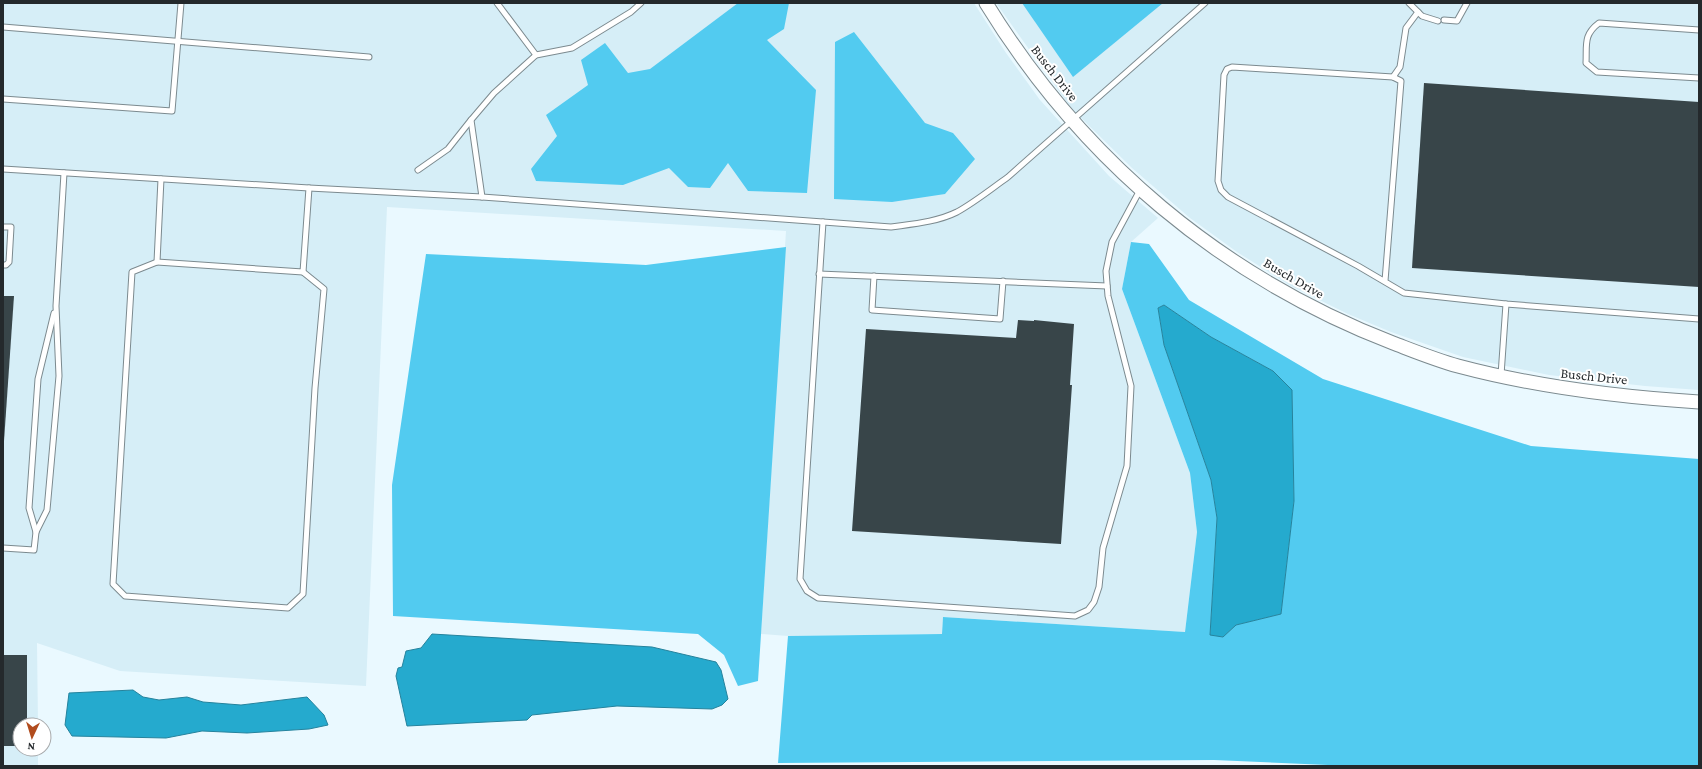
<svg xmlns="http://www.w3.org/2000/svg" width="1702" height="769" font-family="'Crimson Pro',serif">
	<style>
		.built { fill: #d6eef7 }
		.forest { fill: #52cbf0; fill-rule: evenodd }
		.water { fill: #25aace; stroke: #25839d }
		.building { fill: #384549 }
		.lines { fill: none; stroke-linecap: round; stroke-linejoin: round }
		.service-casing { stroke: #7c8a8f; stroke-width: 7 }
		.tertiary-casing { stroke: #7c8a8f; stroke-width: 15 }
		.service { stroke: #fff; stroke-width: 5 }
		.tertiary { stroke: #fff; stroke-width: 13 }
		.labels { text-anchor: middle; stroke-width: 4; stroke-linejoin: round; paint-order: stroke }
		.street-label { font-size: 14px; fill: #24292c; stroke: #fff }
	</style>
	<rect width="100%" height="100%" fill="#eaf9ff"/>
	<!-- built -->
	<g class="built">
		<path d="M3,3h971l32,50 34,47 69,76 49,42 -27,24 -9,47 68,184 7,59 -12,100 -242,-15 -1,17 -154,2 -27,-2 25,-403 -399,-24 -21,479 -246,-15 -83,-28 1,82h-18v24h18v17h-35z"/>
		<path d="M996,3h703v387l-54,-4 -96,-11 -86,-18 -72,-25 -43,-18 -57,-28 -54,-34 -47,-34 -58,-50 -61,-60z"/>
	</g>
	<!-- forest -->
	<g class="forest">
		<path d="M738,3h51l-5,26 -17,11 49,50 -9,103 -59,-2 -20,-28 -18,25 -22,-1 -19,-19 -46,17 -87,-4 -5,-12 26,-33 -11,-21 42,-30 -7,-25 24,-17 23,30 22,-4z"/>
		<path d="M1022,3h141l-90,74z"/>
		<path d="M854,32l71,91 28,10 22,26 -30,35 -53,8 -58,-3 1,-157z"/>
		<path d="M1131,242l18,2 40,56 134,79 208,67 168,13v307h-348l-137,-6 -436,3 10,-127 154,-2 1,-17 242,15 12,-100 -7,-59 -68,-184zM1164,305l47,32 62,34 19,19 2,111 -13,113 -45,11 -13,12 -13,-3 7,-116 -6,-38 -47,-135 -6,-37z"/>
		<path d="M786,247l-28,434 -20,5 -14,-31 -26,-21 -305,-18 -1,-131 34,-231 220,11z"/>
	</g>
	<!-- water -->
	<g class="water">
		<path d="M1164,305l47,32 62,34 19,19 2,111 -13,113 -45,11 -13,12 -13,-2 7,-117 -6,-38 -47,-135 -6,-37z"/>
		<path d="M432,634l220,13 64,15 5,8 7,29 -6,6 -10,4 -95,-3 -85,9 -5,5 -120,6 -11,-50 2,-8 4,-1 4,-16 15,-3z"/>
		<path d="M133,690l10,7 16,3 28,-3 16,5 38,3 66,-8 17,18 4,10 -19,4 -62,4 -45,-2 -36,7 -94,-2 -7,-11 4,-32z"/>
	</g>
	<!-- building -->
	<g class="building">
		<path d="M1424,83l275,19v185l-287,-19z"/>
		<path d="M3,296h11l-10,145h-1z"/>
		<path d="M1018,320l16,1v-1l40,4 -4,61h2l-11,159 -209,-13 14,-202 150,9z"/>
		<path d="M3,655h24v70h-7v21h-17z"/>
	</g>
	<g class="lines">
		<defs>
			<g id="service">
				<path d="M497,3l39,52"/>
				<path d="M1409,3l13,13 16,5"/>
				<path d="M1444,20l13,1 10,-18"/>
				<path d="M3,27l366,30"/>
				<path d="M1699,30l-100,-7c-16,12 -12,22 -13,40l11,9 102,6"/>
				<path d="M1393,77l7,-10 6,-39 12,-16"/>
				<path d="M3,99l169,12 9,-108"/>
				<path d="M3,169l306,19 173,9 409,30c21,-3 46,-5 66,-15 18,-10 34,-23 51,-35l197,-174"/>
				<path d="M418,170l30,-21 23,-29"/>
				<path d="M161,179l-4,83 146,10 6,-84"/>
				<path d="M482,197l-11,-77 23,-27 42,-38 36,-7 59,-36 10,-9"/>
				<path d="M823,222l-23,357 7,12 11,7 257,18 13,-6 6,-8 5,-15 4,-39 24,-82 4,-80 -23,-90 -2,-25 6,-29 28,-52"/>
				<path d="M3,227h8l-2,35 -3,3h-3"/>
				<path d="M157,262l-25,10 -19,312 12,12 163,12 15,-14 12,-206 9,-99 -21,-17"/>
				<path d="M819,274l288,12"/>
				<path d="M874,276l-2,34 128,9 3,-38"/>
				<path d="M1385,281l16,-200 -8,-4 -161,-10 -5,2 -3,6 -6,106 3,9 7,7 130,69 46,27 102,11 193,15"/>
				<path d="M1501,375l5,-71"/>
				<path d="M36,532l-7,-24 9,-129 16,-66"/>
				<path d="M3,548l31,2 2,-18 11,-22 12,-134 -3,-70 8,-133"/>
			</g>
			<path id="tertiary" d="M986,3c96,157 236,274 407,340 21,8 43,17 65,23 79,21 159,31 241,36"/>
		</defs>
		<!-- service casing -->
		<use href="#service" class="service-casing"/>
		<!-- tertiary casing -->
		<use href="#tertiary" class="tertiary-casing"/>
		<!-- service -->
		<use href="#service" class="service"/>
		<!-- tertiary -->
		<use href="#tertiary" class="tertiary"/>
	</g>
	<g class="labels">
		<!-- street labels -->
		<g class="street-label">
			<text transform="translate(1055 73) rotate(52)" y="5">Busch Drive</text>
			<text transform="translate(1294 278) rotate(30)" y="5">Busch Drive</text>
			<text transform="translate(1594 376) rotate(6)" y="5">Busch Drive</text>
		</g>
	</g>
	<!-- border -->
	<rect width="1702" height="769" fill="none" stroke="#24292c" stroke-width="8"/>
	<!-- north arrow -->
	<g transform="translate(32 737) rotate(184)"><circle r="19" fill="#ffffff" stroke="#a7a9ab"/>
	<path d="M0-3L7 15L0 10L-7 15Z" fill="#b14c1e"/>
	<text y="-6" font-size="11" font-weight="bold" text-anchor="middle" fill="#24292c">N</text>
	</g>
</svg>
